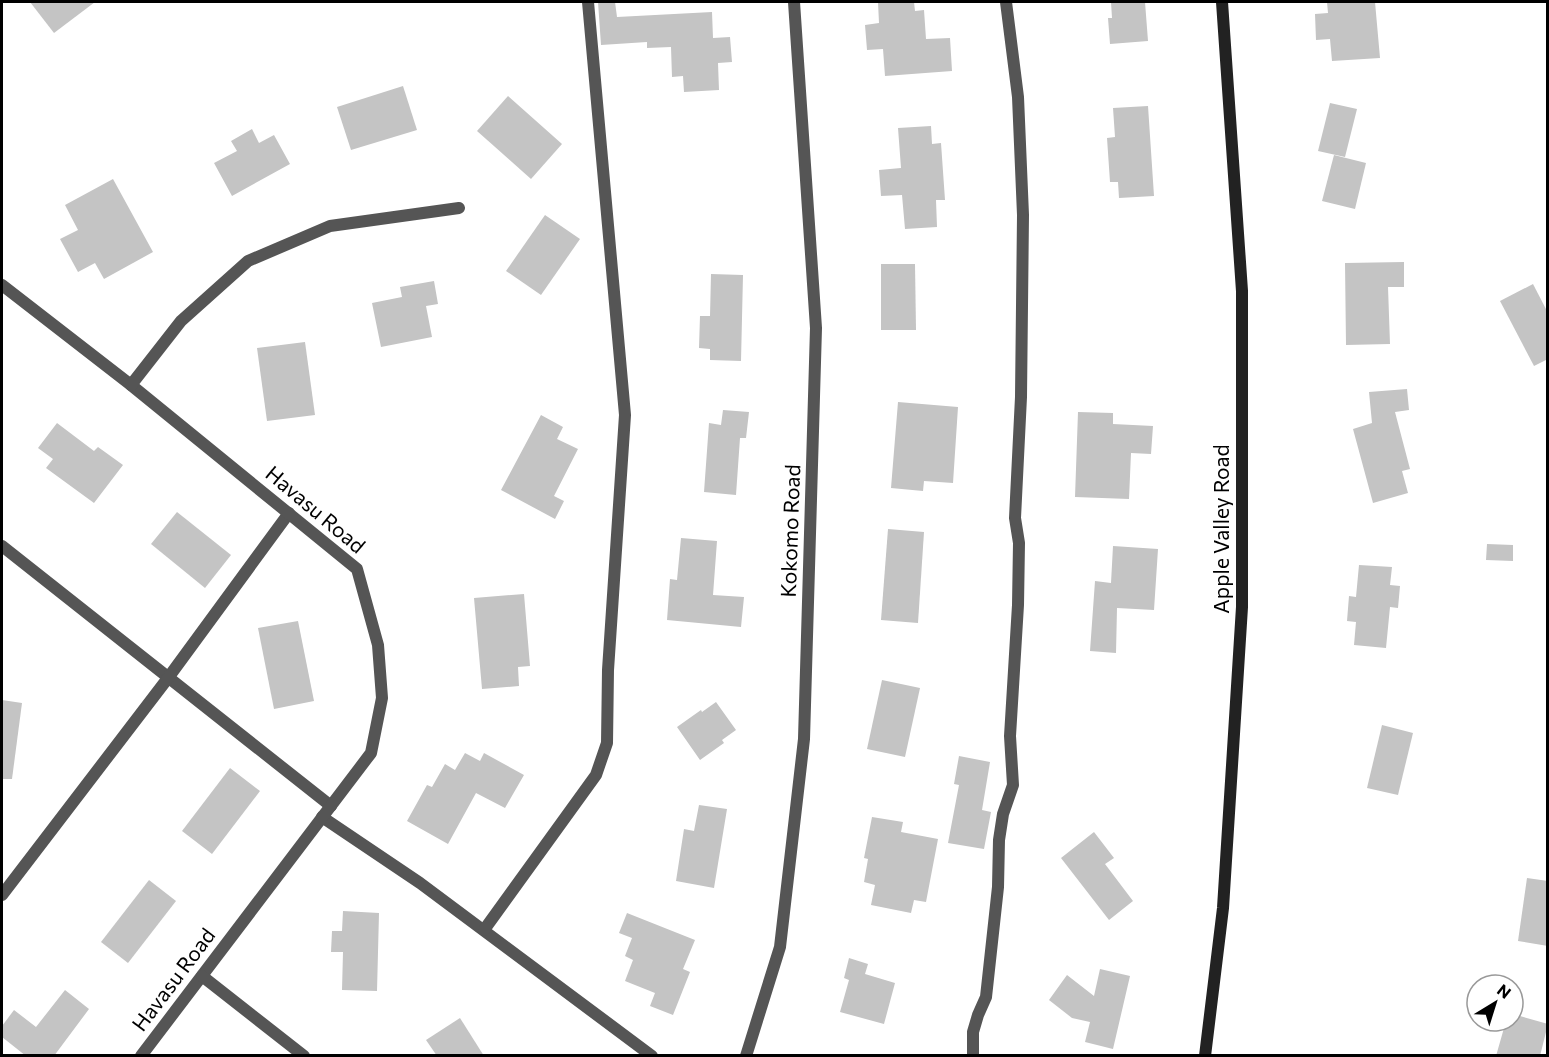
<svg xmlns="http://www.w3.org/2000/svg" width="1549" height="1057" font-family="Commissioner,sans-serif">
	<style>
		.building { fill: #c4c4c4 }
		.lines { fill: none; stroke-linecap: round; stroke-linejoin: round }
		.lane { stroke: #555; stroke-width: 12 }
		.street { stroke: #555; stroke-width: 12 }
		.secondary { stroke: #222; stroke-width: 12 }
		.labels { text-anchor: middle; stroke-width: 4.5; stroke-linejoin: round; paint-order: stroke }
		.street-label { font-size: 21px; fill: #000; stroke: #fff }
	</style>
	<rect width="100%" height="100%" fill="#fff"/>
	<!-- building -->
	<g class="building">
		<path d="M30,2h65l-41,31z"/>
		<path d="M598,2h17l2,15 95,-5 1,26 17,-1 2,25 -14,1 1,27 -35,2 -1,-16 -11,1 -1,-30 -24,1v-6l-46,3z"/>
		<path d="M878,2h36l1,9 9,-1 2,29 24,-1 2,33 -67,5 -2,-27 -16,1 -2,-25 14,-2z"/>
		<path d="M1111,2h34l3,39 -38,3 -2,-26h4z"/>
		<path d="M1327,2h48l5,56 -48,3 -2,-22 -14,1 -1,-26 13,-1z"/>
		<path d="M403,86l14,44 -66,20 -14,-43z"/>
		<path d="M508,96l54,48 -31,35 -54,-48z"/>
		<path d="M1330,103l27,6 -12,48 -27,-6z"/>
		<path d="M1148,106l6,90 -35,2 -1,-16h-8l-3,-44 8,-1 -2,-29z"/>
		<path d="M931,126l1,18 9,-1 4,57h-9l1,27 -32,2 -3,-34 -21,1 -2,-26 22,-2 -3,-40z"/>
		<path d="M252,129l7,14 15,-8 16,29 -58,32 -18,-33 23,-12 -6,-10z"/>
		<path d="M1334,155l32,8 -11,46 -33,-8z"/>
		<path d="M113,179l40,73 -49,27 -9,-16 -17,9 -18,-33 18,-9 -13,-25z"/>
		<path d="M545,215l35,24 -39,56 -35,-24z"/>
		<path d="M1404,262v25h-16l2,57 -44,1 -1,-82z"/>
		<path d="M881,264h34l1,66h-35z"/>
		<path d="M711,274l32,1 -2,86 -31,-1v-11l-11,-1 1,-32h10z"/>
		<path d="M434,281l4,23 -12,2 6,31 -51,10 -9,-44 30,-6 -2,-10z"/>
		<path d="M1533,284l15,29v46l-14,7 -34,-65z"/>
		<path d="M305,342l10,73 -48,6 -10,-73z"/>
		<path d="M1407,389l2,21 -14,2 15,57 -8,2 6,22 -35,10 -20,-74 19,-6 -3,-31z"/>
		<path d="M898,402l60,5 -5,76 -29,-2 -1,10 -32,-3z"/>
		<path d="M723,410l26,2 -3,26h-6l-4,57 -32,-3 5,-69 12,2z"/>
		<path d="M1078,412l35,1v11l40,2 -2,28 -20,-1 -2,46 -54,-2z"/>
		<path d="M541,415l22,12 -6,12 21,10 -24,47 10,5 -9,18 -54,-29z"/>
		<path d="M57,423l37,28 4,-4 25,18 -29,38 -48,-35 7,-9 -15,-11z"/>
		<path d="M177,512l54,43 -26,33 -54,-44z"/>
		<path d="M888,529l36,3 -6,91 -37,-3z"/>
		<path d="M681,538l36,3 -4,54 31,2 -3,30 -74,-7 3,-41 7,1z"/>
		<path d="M1487,544l26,1v16l-27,-1z"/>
		<path d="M1113,546l45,3 -4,61 -37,-2 -1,45 -26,-2 5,-70 16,2z"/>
		<path d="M1359,565l33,2 -2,18 10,1 -2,22 -8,-1 -4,41 -32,-3 2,-23 -9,-1 2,-25 7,1z"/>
		<path d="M524,594l6,72 -12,1 1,19 -37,3 -8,-91z"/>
		<path d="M298,621l16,80 -40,8 -16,-81z"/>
		<path d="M882,680l38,8 -15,69 -38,-8z"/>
		<path d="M2,700l20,3 -10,76h-10z"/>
		<path d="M716,702l20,28 -14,10 2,3 -24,17 -23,-33 24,-17 1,2z"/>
		<path d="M1382,725l31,8 -15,62 -31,-7z"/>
		<path d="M465,753l15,8 4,-8 40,22 -19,33 -29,-15 -28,51 -41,-23 20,-36 5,2 13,-23 10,6z"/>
		<path d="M959,756l31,6 -8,48 9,2 -7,37 -36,-6 11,-58 -5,-1z"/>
		<path d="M230,768l30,23 -48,63 -30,-23z"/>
		<path d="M699,805l28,4 -13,79 -38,-7 8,-52 10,2z"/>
		<path d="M872,817l31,5 -2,10 37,7 -12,63 -12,-2 -3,13 -40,-8 4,-20 -11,-3 4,-23 -4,-1z"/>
		<path d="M1094,832l20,26 -9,6 28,37 -24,19 -48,-62z"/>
		<path d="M1527,878l21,3v65l-30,-5z"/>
		<path d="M149,880l27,21 -48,62 -27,-21z"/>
		<path d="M343,911l36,2 -2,78 -35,-1 1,-38h-12l1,-21h10z"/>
		<path d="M627,913l68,27 -12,29 7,3 -17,43 -23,-9 5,-13 -30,-12 8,-21 -8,-4 7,-18 -13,-5z"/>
		<path d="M849,958l19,6 -3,10 30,9 -11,41 -44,-12 9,-32 -5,-2z"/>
		<path d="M1100,969l30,7 -17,73 -28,-7 5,-20 -18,-4 -23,-18 18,-25 27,21z"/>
		<path d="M65,990l24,19 -35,47h-28l-24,-19v-11l12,-16 22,17z"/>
		<path d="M1513,1014l35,10 -8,32h-44l10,-35h7z"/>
		<path d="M460,1018l24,38h-47l-11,-16z"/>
	</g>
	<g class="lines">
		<!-- lane -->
		<g class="lane">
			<path d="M2,546l329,260"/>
			<path d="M322,817l98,66 232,173"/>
			<path d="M2,895l166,-217 121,-165"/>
			<path d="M484,930l112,-155 11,-32 1,-73 17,-255 -37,-413"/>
			<path d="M973,1056v-24l5,-17 8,-18 12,-110 1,-47 4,-26 10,-29 -3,-49 8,-131 1,-62 -4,-25 6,-121 2,-182 -5,-118 -12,-95"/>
		</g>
		<!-- street -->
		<g class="street">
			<path d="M2,285l129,100 226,184 21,76 4,53 -11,55 -230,303"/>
			<path d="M131,385l50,-64 67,-60 82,-35 129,-18"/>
			<path d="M202,976l102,80"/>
			<path d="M746,1056l34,-109 24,-208 12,-411 -22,-326"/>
		</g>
		<!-- secondary -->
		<path class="secondary" d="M1205,1056l18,-148 19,-301v-316l-20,-289"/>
	</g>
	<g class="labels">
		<!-- street labels -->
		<g class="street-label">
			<text transform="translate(315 510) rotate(40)" y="7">Havasu Road</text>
			<text transform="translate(1222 529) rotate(-90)" y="7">Apple Valley Road</text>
			<text transform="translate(791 531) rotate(-88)" y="7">Kokomo Road</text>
			<text transform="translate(174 980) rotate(-53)" y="7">Havasu Road</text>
		</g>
	</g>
	<!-- border -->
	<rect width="1549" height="1057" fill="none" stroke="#000000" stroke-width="6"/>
	<!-- north arrow -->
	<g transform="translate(1495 1003) rotate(38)"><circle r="28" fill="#ffffff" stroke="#999999" stroke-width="1.5"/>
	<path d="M0-4.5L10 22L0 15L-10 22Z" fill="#000000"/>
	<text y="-9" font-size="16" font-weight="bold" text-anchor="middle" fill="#000000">N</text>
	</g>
</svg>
